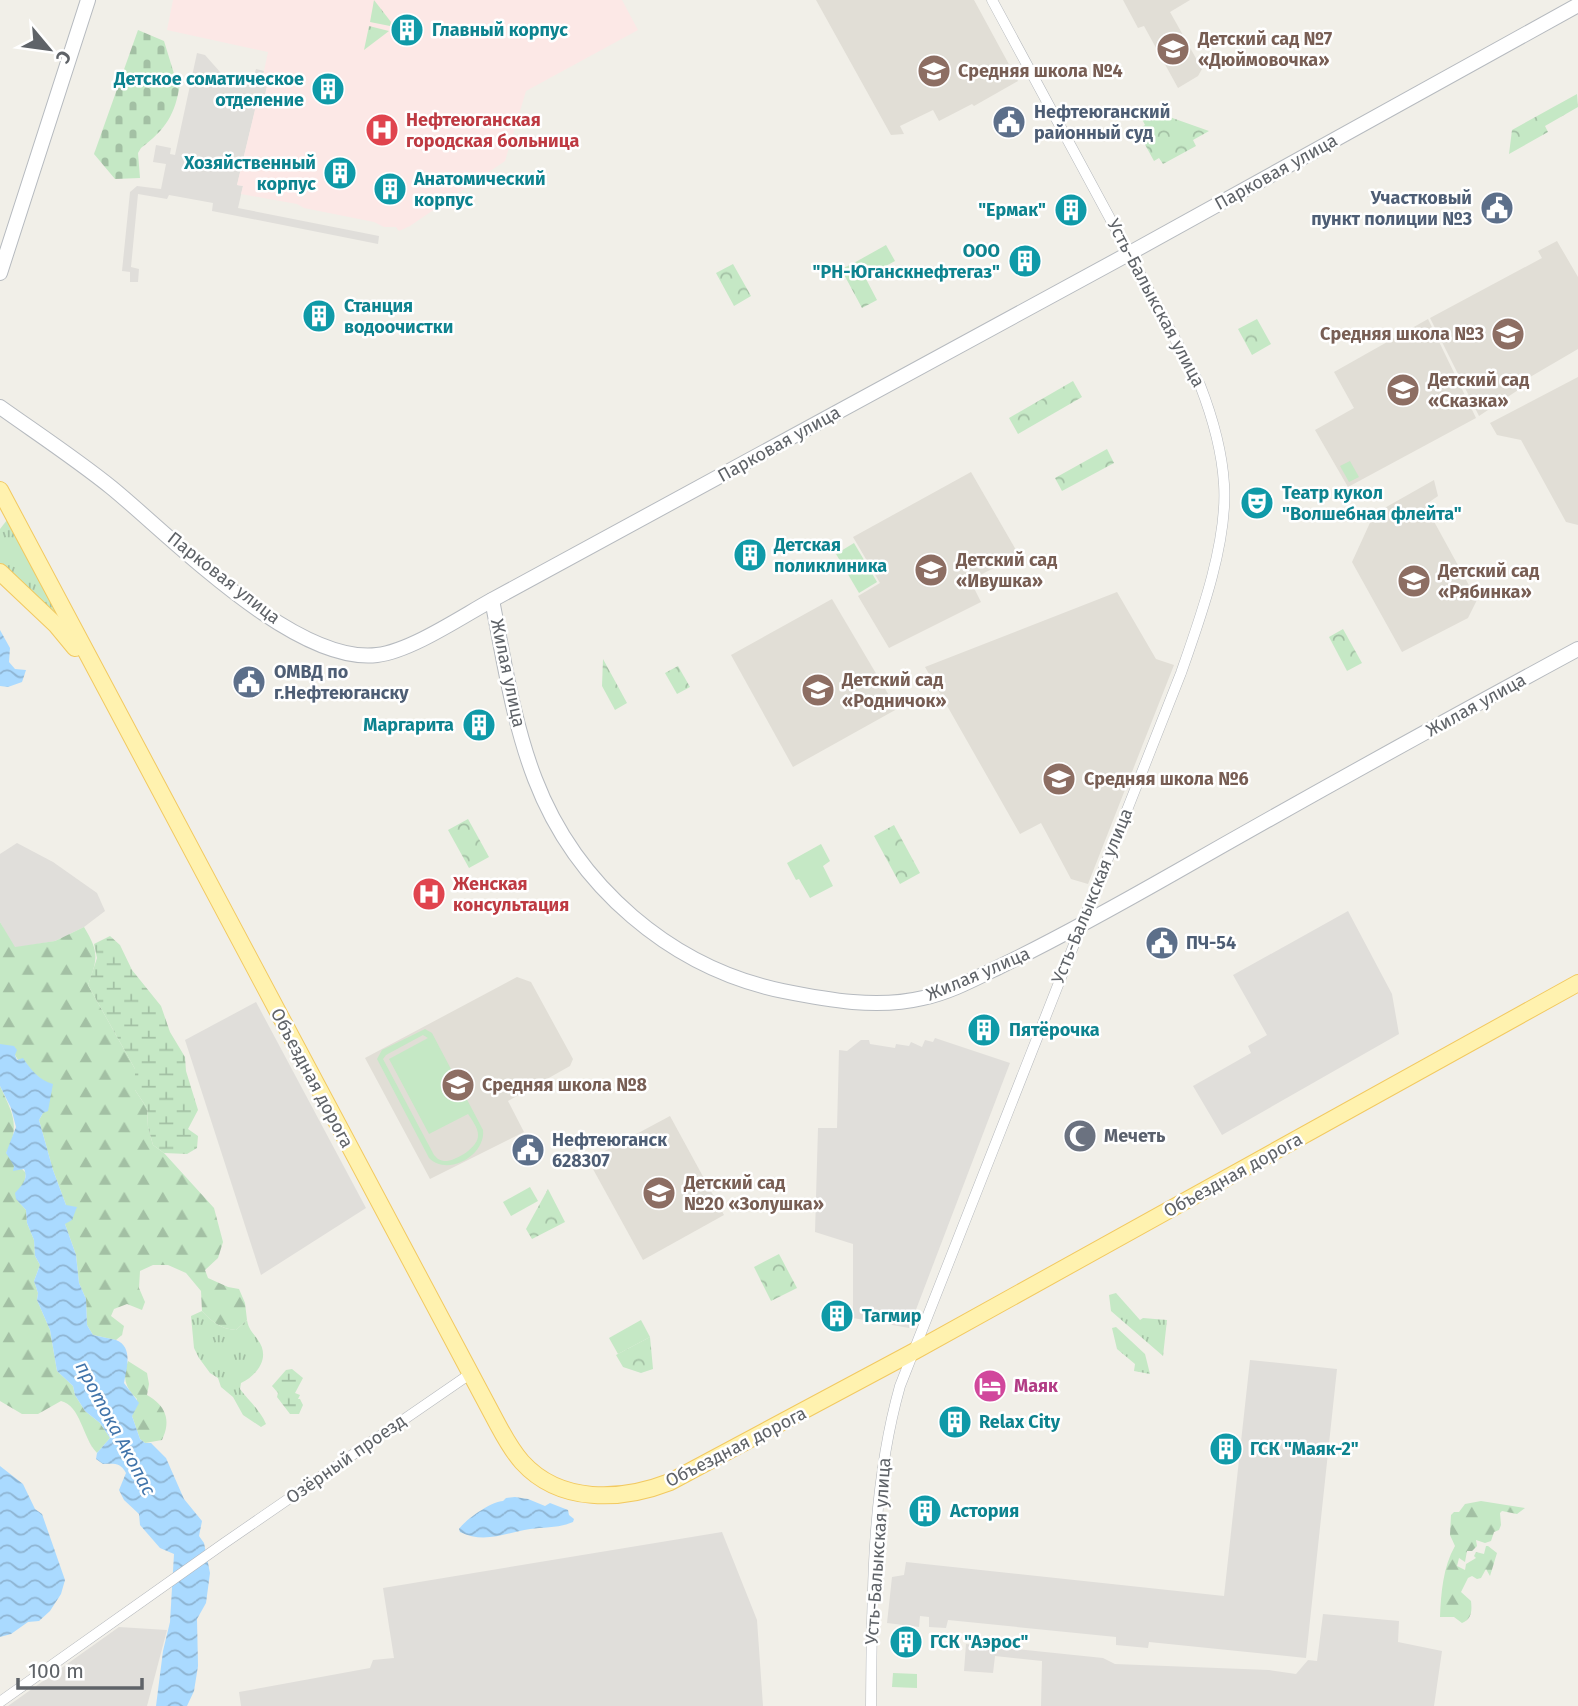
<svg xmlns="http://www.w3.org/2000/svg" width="1578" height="1706" font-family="'Fira Sans',sans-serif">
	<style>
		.industrial { fill: #e0deda }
		.education { fill: #e1ded6 }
		.medical { fill: #fce8e6 }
		.grass { fill: url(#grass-tufts) }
		.forest { fill: url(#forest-firs) }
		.wetland { fill: url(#wetland-marsh) }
		.cemetery { fill: url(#cemetery-stones) }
		.park { fill: url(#park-crowns) }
		.pitch { fill: #c5e8c5; fill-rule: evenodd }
		.water { fill: url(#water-waves) }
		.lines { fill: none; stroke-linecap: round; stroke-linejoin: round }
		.street-casing { stroke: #b5b8bc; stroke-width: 11 }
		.secondary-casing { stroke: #b6babf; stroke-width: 16 }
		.primary-casing { stroke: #f2c960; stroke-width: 18 }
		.street { stroke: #fff; stroke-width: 10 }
		.secondary { stroke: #fff; stroke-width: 14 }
		.primary { stroke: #fff2af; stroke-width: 16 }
		.labels { text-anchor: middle; stroke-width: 5; stroke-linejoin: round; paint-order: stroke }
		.culture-label { font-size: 18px; font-weight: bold; fill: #0d838f; stroke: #fff; text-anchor: start }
		.education-label { font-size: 18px; font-weight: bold; fill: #785e54; stroke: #fff; text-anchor: start }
		.service-label { font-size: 18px; font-weight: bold; fill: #4e5e75; stroke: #fff; text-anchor: start }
		.health-label { font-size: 18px; font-weight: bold; fill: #be3a42; stroke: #fff; text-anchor: start }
		.street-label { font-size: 18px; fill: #5f6368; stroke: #fff }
		.worship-label { font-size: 18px; font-weight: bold; fill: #5b616d; stroke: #fff; text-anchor: start }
		.hotel-label { font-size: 18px; font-weight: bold; fill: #b23c85; stroke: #fff; text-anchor: start }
		.water-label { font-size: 19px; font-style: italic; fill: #4174aa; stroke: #fff }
	</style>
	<defs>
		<pattern id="grass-tufts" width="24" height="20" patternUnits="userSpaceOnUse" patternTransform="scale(1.75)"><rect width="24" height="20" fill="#c5e8c5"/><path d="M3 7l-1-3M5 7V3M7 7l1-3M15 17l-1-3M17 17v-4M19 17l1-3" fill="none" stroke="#a3c0a4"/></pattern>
		<pattern id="forest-firs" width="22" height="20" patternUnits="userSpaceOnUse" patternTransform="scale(1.75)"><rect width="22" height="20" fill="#c5e8c5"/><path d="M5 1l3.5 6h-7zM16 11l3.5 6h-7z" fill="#a3c0a4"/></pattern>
		<pattern id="wetland-marsh" width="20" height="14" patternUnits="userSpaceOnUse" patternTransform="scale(1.75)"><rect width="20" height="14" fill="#c5e8c5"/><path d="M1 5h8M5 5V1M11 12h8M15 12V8" fill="none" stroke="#a3c0a4"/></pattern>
		<pattern id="cemetery-stones" width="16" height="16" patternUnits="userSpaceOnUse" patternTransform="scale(1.75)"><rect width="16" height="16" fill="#c5e8c5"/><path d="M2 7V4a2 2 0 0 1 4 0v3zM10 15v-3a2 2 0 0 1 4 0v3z" fill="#a3c0a4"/></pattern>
		<pattern id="park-crowns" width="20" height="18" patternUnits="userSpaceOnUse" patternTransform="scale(1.75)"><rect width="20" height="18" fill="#c5e8c5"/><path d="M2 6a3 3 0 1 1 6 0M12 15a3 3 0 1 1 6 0" fill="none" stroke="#a3c0a4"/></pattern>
		<pattern id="water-waves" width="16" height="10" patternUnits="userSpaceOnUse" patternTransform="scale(1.75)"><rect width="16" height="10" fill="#aadaff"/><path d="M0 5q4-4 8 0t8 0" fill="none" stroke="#8eb4d2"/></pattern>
	</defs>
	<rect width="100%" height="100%" fill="#f1efe8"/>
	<!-- industrial -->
	<g class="industrial">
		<path d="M197,53l8,2 16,18 31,10 4,-14 8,2 -3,14 6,1 -3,13 -6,-1 -21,87 6,1 -5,22 141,28 -1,8 -166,-33 1,-8 -44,-8 -2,4 -29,-5 -7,73 8,2 -1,13h-8v-10l-8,-1 8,-79 7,-6 24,3 5,-25 -13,-2 3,-17 15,3 -1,6 5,1z"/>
		<path d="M17,843l36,19 44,31 8,18 -21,16 -29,14 -41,7 -14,-26v-68z"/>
		<path d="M1348,911l44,83 7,40 -177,101 -29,-49 58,-33 -3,-7 19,-11 -34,-60z"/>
		<path d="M256,1002l110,206 -105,67 -76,-235z"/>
		<path d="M935,1038l75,25 -101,265 -56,-10v-74l-38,-12 3,-104h19l2,-78 8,1 14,-11h8l1,4 25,4 1,-4 13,2 2,-4 11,5 3,-7 8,2z"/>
		<path d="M1250,1360l87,9 -31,289 -157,-16 -1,6 -32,-3v-8l-168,-17 -2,8 -17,-1v-10l-9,-1 -1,11 -32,-4 5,-46 12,-2 2,-13 318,34z"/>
		<path d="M722,1532l35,88 6,86h-522l-2,-14 131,-24 3,-8 21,-2 -11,-70z"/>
		<path d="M1323,1614l76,7 -1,21 44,9 -8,55h-393l1,-45 -47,-5 -2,17 -29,-2 2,-27 137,14 12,6 154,6 27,4 12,-14 9,1z"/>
		<path d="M119,1627l48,3 -20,76h-139z"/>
	</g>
	<!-- education -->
	<g class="education">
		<path d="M816,0h158l44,81 -44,25 -2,-2 -33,17 -6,-11 -33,16 4,8 -13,1z"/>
		<path d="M1123,0h67l-20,12 32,57 -4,7 -20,12 -34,-62 -6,2z"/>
		<path d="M1557,241l21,36v72l-53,31 2,4 -48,32 -49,-98 112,-60 -4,-7z"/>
		<path d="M1428,319l48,99 -128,69 -33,-57 39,-22 -20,-36z"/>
		<path d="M1578,377v148l-12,-3 -45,-82 -24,-5 -7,-12z"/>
		<path d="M971,472l45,78 -2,8 -44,22 11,22 -92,46 -31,-52 22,-13 -27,-46z"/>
		<path d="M1434,480l4,16 -13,9 52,95 -9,18 -66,34 -50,-90 22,-48z"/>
		<path d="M1117,592l39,67 18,6 -86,219 -17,-5 -30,-56 -21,11 -95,-167z"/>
		<path d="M832,599l65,110 -104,58 -62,-112z"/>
		<path d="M517,977l14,5 42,77 -3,7 -62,35 16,31 -94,47 -65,-121z"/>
		<path d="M670,1116l54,99 -81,45 -55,-100z"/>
	</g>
	<!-- medical -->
	<path class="medical" d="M173,0h449l16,30 -112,61 -21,70 -95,65 -11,5 -3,-4h-12l-10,-5 -70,-14 -7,-4 -56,-10 2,-8 -6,-1 21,-88 6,2 3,-12 -6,-2 7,-33 -101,-22z"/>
	<!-- grass -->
	<g class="grass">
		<path d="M374,0l17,22 -1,4 -20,-4z"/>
		<path d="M369,26l20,5 -25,19z"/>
		<path d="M7,520l54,101 -61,-58v-34z"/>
		<path d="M1116,1293l24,27 3,-2 24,2 -4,36 -52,-45 -2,-16z"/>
		<path d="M202,1311c10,11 19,18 34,19l11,-10c2,11 6,12 11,20 13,18 -1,35 -17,43l-1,6c9,12 20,21 26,35l-5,3 -18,-12 -10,-18 -12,-10 -3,-9 -8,-5 -11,-15 -5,-10 -3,-32z"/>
		<path d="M1116,1327l29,27 5,20 -16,-3 1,-7 -18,-15 -5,-21z"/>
	</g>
	<!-- forest -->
	<g class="forest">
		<path d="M0,922l15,25 40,-6 29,-14c15,25 14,31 4,58l47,84v21l12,18 1,19 5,18 11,8 50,55 9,34 -5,16 -13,12 3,8 20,9 11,2 6,14 2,17 -11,10c-15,-1 -24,-8 -34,-19l-1,-20 -15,-18 -18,-8h-15l-13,6 -1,17 6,14 -3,8 -15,-6 -13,5 -3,7 13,10 -2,9 -6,5 -23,-5 -6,-10 -1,-26 -7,-16 -3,-28 -11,-31 1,-19 -13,-35 -14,-50 4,-7 1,-31 -12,-11 -9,-12 -5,1 -3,-5 -15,-11z"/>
		<path d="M0,1086c12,26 21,40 6,67l20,20 -2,10 -8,16 10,11 1,13 7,17 1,16 5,9 -6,16 4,12 -1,7 13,30 7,41 16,15 2,9 10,16 15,12 10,15 -13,15c-15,-16 -16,-47 -36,-52l-23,13h-16l-22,-13z"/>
		<path d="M128,1361l19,12 2,11 -2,11c18,10 25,25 15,45l-17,3 -5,-4 -8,-23 5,-17c-12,-11 -15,-22 -9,-38z"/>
		<path d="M1481,1501l44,7 -8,6 -15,-3 -2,2 1,12 -2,5 -5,2 -3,9 -6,2 -9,-3 1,6 -5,5h-5l-2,11 -6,-4 -2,8 8,4 1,-6 10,-6 -2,-2 2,-4 8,2 2,-8h2l9,7 -7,23 -4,-7 -5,9 -4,1 -5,-3 -4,2 -7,14 10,9c1,9 1,18 -9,22l-8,-6h-14c1,-24 3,-50 15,-71l-5,-11 1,-20 3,-3h5l6,-8z"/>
	</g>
	<!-- wetland -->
	<g class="wetland">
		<path d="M110,936l10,9 12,25 29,36 9,26 15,25 1,14 12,39 -10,19 10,7 -1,12 -10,6 -23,-1 -11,-8 -5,-18 -1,-19 -12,-18v-21l-47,-84 9,-27 -3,-14z"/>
		<path d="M292,1369l11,9 -8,15 5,2 -2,4h2l3,6 -4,9h-9l-13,-17 1,-4 -6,-7 14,-16z"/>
	</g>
	<!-- cemetery -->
	<path class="cemetery" d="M138,30l26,11 11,36 5,7c-5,31 -14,45 -39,64l-3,5 2,25 -25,1 -21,-25z"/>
	<!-- park -->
	<g class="park">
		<path d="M1577,94l1,13 -33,19 3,6 -39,22 3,-24z"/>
		<path d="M1147,109l62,22 -16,9 3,6 -33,18 -4,-6 -5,3 -17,-31 8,-5 -6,-12z"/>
		<path d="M733,264l18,32 -17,10 -18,-33z"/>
		<path d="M852,264l8,15 5,-2 12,23 -15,8 -21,-39z"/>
		<path d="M1257,319l14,25 -19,11 -14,-26z"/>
		<path d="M1073,381l9,16 -64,37 -9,-16z"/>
		<path d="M1107,449l7,14 -52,28 -7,-13z"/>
		<path d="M1343,629l19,34 -15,8 -18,-34z"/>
		<path d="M603,659l24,44 -12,7 -13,-24z"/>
		<path d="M678,666l12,21 -13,7 -12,-21z"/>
		<path d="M468,819l21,38 -20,11 -21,-38z"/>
		<path d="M894,825l26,48 -20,11 -26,-48z"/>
		<path d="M548,1189l17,33 -33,17 -6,-10z"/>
		<path d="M779,1254l18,34 -26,13 -17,-34z"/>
		<path d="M650,1337l3,32 -12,4 -18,-6 -7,-12z"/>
	</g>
	<!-- pitch -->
	<g class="pitch">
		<path d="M886,245l9,16 -35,19 -8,-16z"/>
		<path d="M1350,461l9,16 -10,5 -9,-16z"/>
		<path d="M854,543l23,39 -18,11 -23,-39z"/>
		<path d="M821,844l9,17 -7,5 10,20 -23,12 -11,-19 -3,1 -9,-17z"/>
		<path d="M425,1029l7,4 51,97c3,25 -35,47 -54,28l-52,-99 5,-9zM423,1035l5,3 -39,21 40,75 39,-20c4,6 10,14 10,21 1,12 -23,27 -34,26 -6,-1 -7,-3 -10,-6l-51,-96 3,-4z"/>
		<path d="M530,1187l8,14 -27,15 -8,-14z"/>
		<path d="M641,1320l9,17 -32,17 -9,-16z"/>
		<path d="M893,1673l24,1v14l-25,-1z"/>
	</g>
	<!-- water -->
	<g class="water">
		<path d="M0,630l10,18 -1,14 6,7 11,1 -4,12 -14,5 -8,-1z"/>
		<path d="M0,1044l14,2 3,4 -2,5 2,5 6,-2c8,12 16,22 30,26l-5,27 -5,2 -4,7 14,50 13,35 11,2 -5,13 -7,4 11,31 3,28 7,16 1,26 6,10c7,2 16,3 23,5 18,7 10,30 8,43l15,20 -7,13 8,23 5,4h6l15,15 18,41 18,22 -3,15 5,7 6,30 -4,30 -9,16 1,47 -4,25 -7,15h-31l7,-55 7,-29 4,-68 -14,-6 -20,-23 -1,-11 -15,-14 -5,-10 7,-17c-6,-11 -12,-9 -23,-9l-7,-5 1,-6 13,-15 -10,-15 -15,-12 -10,-16 -2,-9 -16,-15 -7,-41 -13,-30 1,-7 -4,-12 6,-16 -5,-9 -1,-16 -7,-17 -1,-13 -10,-11 -1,-6c6,-7 14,-14 9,-24l-11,2 1,-5 -8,-13 10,-26 -5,-19 -11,-22z"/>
		<path d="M0,1466l23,18 12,25 7,5 23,66 -4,14 -11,17 -11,10 -11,1 -17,12 -11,3z"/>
		<path d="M515,1497l13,2 17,7 5,-3 18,7 1,5 5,4 -1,3c-14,6 -28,5 -43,7 -25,4 -46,15 -70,3l-1,-3c6,-9 33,-28 44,-28l3,-3z"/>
	</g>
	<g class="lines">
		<defs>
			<g id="street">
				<path d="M0,1702l223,-158 247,-170"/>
				<path d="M871,1706c1,-107 0,-217 29,-320l281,-713c19,-54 47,-131 43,-189 -2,-33 -12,-68 -24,-99l-208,-385"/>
			</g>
			<g id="secondary">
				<path d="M0,273l88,-273"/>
				<path d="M0,407c38,27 76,52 112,81 61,50 183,177 265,167 34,-4 84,-38 115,-55l638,-347 448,-248"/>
				<path d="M492,600c12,60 21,122 43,179 41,107 136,189 248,212 45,9 94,18 140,7 28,-6 53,-20 78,-32 60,-29 117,-61 175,-94 133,-76 267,-150 402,-223"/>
			</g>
			<g id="primary">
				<path d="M0,490l498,935c7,13 14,26 24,37 38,42 99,39 148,20l243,-130 665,-369"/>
				<path d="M0,572l56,53 19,23"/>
			</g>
		</defs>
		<!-- street casing -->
		<use href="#street" class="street-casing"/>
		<!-- secondary casing -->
		<use href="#secondary" class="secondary-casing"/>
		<!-- primary casing -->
		<use href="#primary" class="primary-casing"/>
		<!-- street -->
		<use href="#street" class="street"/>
		<!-- secondary -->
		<use href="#secondary" class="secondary"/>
		<!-- primary -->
		<use href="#primary" class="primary"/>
	</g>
	<!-- icons -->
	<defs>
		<symbol id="building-disc" viewBox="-11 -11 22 22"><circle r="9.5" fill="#0f9aa8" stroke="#fff"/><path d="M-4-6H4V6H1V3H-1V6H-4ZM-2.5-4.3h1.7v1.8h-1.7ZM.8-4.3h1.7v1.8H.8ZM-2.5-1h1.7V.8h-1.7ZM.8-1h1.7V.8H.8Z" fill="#fff"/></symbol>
		<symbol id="school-disc" viewBox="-11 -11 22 22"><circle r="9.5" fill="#8d6e63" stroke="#fff"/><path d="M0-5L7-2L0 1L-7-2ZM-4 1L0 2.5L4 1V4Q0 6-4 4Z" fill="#fff"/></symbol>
		<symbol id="civic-disc" viewBox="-11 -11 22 22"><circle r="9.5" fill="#5c6f8a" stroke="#fff"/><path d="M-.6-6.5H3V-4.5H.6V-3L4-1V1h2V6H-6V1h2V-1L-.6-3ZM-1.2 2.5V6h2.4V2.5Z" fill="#fff"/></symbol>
		<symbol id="hospital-disc" viewBox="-11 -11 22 22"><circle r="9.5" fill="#e0444e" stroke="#fff"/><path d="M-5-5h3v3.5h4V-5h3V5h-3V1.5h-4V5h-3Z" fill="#fff"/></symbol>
		<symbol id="theatre-disc" viewBox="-11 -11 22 22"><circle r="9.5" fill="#0f9aa8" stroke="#fff"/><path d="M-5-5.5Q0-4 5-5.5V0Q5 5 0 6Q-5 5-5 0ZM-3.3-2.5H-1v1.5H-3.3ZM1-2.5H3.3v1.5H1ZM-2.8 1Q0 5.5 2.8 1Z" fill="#fff"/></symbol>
		<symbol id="mosque-disc" viewBox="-11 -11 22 22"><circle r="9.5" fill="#6b7280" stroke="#fff"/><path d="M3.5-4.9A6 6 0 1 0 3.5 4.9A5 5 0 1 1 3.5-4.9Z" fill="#fff"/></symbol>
		<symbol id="hotel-disc" viewBox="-11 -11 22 22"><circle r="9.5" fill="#d1479c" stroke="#fff"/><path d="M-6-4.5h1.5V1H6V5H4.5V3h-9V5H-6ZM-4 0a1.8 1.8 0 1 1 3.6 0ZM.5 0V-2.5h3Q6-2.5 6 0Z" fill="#fff"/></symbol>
	</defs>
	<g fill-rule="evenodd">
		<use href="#building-disc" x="388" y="11" width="38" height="38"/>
		<use href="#school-disc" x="1154" y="30" width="38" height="38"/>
		<use href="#school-disc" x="915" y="52" width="38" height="38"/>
		<use href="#building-disc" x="309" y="70" width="38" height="38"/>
		<use href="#civic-disc" x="990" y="103" width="38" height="38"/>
		<use href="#hospital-disc" x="363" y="111" width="38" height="38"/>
		<use href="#building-disc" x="321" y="154" width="38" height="38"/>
		<use href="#building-disc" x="371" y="170" width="38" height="38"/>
		<use href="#civic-disc" x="1478" y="189" width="38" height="38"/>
		<use href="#building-disc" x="1052" y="191" width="38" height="38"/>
		<use href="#building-disc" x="1006" y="242" width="38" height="38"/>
		<use href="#building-disc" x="300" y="297" width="38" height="38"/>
		<use href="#school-disc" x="1489" y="315" width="38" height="38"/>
		<use href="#school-disc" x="1384" y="371" width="38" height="38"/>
		<use href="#theatre-disc" x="1238" y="484" width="38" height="38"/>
		<use href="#building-disc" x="731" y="536" width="38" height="38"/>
		<use href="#school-disc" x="912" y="551" width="38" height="38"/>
		<use href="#school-disc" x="1395" y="562" width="38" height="38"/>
		<use href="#civic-disc" x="230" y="663" width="38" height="38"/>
		<use href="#school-disc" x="799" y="671" width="38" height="38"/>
		<use href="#building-disc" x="460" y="706" width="38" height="38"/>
		<use href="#school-disc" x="1040" y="760" width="38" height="38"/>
		<use href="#hospital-disc" x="410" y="875" width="38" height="38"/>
		<use href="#civic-disc" x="1143" y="924" width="38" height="38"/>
		<use href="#building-disc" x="965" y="1011" width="38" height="38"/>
		<use href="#school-disc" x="439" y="1066" width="38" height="38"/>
		<use href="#mosque-disc" x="1061" y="1117" width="38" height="38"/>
		<use href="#civic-disc" x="509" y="1131" width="38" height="38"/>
		<use href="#school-disc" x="640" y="1174" width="38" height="38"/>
		<use href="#building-disc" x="818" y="1297" width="38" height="38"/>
		<use href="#hotel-disc" x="971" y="1367" width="38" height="38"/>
		<use href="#building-disc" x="936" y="1403" width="38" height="38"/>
		<use href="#building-disc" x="1207" y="1430" width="38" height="38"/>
		<use href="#building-disc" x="906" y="1492" width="38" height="38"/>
		<use href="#building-disc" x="887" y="1623" width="38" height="38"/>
	</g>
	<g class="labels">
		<!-- culture labels -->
		<g class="culture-label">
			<text x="432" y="36">Главный корпус</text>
			<text x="304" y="85" text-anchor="end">Детское соматическое<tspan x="304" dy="21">отделение</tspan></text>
			<text x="316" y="169" text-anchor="end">Хозяйственный<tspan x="316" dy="21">корпус</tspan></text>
			<text x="414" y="185">Анатомический<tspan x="414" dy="21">корпус</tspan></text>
			<text x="1046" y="216" text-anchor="end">"Ермак"</text>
			<text x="1000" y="257" text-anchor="end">ООО<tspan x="1000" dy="21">"РН-Юганскнефтегаз"</tspan></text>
			<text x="344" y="312">Станция<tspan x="344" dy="21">водоочистки</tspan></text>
			<text x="1282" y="499">Театр кукол<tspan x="1282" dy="21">"Волшебная флейта"</tspan></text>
			<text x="774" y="551">Детская<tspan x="774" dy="21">поликлиника</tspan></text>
			<text x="454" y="731" text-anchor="end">Маргарита</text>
			<text x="1009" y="1036">Пятёрочка</text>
			<text x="862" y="1322">Тагмир</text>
			<text x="979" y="1428">Relax City</text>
			<text x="1250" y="1455">ГСК "Маяк-2"</text>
			<text x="950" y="1517">Астория</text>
			<text x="930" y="1648">ГСК "Аэрос"</text>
		</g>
		<!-- education labels -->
		<g class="education-label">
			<text x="1198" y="45">Детский сад №7<tspan x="1198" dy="21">«Дюймовочка»</tspan></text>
			<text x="958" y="77">Средняя школа №4</text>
			<text x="1484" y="340" text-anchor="end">Средняя школа №3</text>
			<text x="1428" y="386">Детский сад<tspan x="1428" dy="21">«Сказка»</tspan></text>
			<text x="956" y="566">Детский сад<tspan x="956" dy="21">«Ивушка»</tspan></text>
			<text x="1438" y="577">Детский сад<tspan x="1438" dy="21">«Рябинка»</tspan></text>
			<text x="842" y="686">Детский сад<tspan x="842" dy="21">«Родничок»</tspan></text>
			<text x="1084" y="785">Средняя школа №6</text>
			<text x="482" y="1091">Средняя школа №8</text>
			<text x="684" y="1189">Детский сад<tspan x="684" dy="21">№20 «Золушка»</tspan></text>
		</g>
		<!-- service labels -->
		<g class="service-label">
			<text x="1034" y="118">Нефтеюганский<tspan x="1034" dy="21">районный суд</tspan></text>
			<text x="1472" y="204" text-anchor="end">Участковый<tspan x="1472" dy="21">пункт полиции №3</tspan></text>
			<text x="274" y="678">ОМВД по<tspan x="274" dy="21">г.Нефтеюганску</tspan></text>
			<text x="1186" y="949">ПЧ-54</text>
			<text x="552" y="1146">Нефтеюганск<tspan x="552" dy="21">628307</tspan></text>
		</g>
		<!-- health labels -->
		<g class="health-label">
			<text x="406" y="126">Нефтеюганская<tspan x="406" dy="21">городская больница</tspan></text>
			<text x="453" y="890">Женская<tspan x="453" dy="21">консультация</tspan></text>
		</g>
		<!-- street labels -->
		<g class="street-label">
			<text transform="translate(1276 172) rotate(-29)" y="6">Парковая улица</text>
			<text transform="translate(1156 303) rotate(62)" y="6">Усть-Балыкская улица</text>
			<text transform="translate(779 444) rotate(-29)" y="6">Парковая улица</text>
			<text transform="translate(224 578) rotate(38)" y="6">Парковая улица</text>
			<text transform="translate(508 673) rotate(78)" y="6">Жилая улица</text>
			<text transform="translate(1476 705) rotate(-29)" y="6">Жилая улица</text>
			<text transform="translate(1092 896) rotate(-68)" y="6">Усть-Балыкская улица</text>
			<text transform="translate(978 974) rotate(-23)" y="6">Жилая улица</text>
			<text transform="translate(312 1078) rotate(62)" y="6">Объездная дорога</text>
			<text transform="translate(1233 1175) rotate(-29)" y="6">Объездная дорога</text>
			<text transform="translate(736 1447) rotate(-27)" y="6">Объездная дорога</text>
			<text transform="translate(346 1459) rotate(-35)" y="6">Озёрный проезд</text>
			<text transform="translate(878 1551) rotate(-86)" y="6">Усть-Балыкская улица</text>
		</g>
		<!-- worship labels -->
		<g class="worship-label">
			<text x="1104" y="1142">Мечеть</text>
		</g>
		<!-- hotel labels -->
		<g class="hotel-label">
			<text x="1014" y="1392">Маяк</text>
		</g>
		<!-- water labels -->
		<g class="water-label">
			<text transform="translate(116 1428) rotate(62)" y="7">протока Акопас</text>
		</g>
	</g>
	<!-- north arrow -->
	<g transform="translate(49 49) rotate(119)" stroke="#ffffff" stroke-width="5" paint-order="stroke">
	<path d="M0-5L12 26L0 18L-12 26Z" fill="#5f6368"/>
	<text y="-10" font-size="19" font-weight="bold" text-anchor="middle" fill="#5f6368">С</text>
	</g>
	<!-- scale -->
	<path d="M18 1678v10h124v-10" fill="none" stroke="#5f6368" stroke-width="3.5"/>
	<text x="28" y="1678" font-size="21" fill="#5f6368" stroke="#ffffff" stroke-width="5" paint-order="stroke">100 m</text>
</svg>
